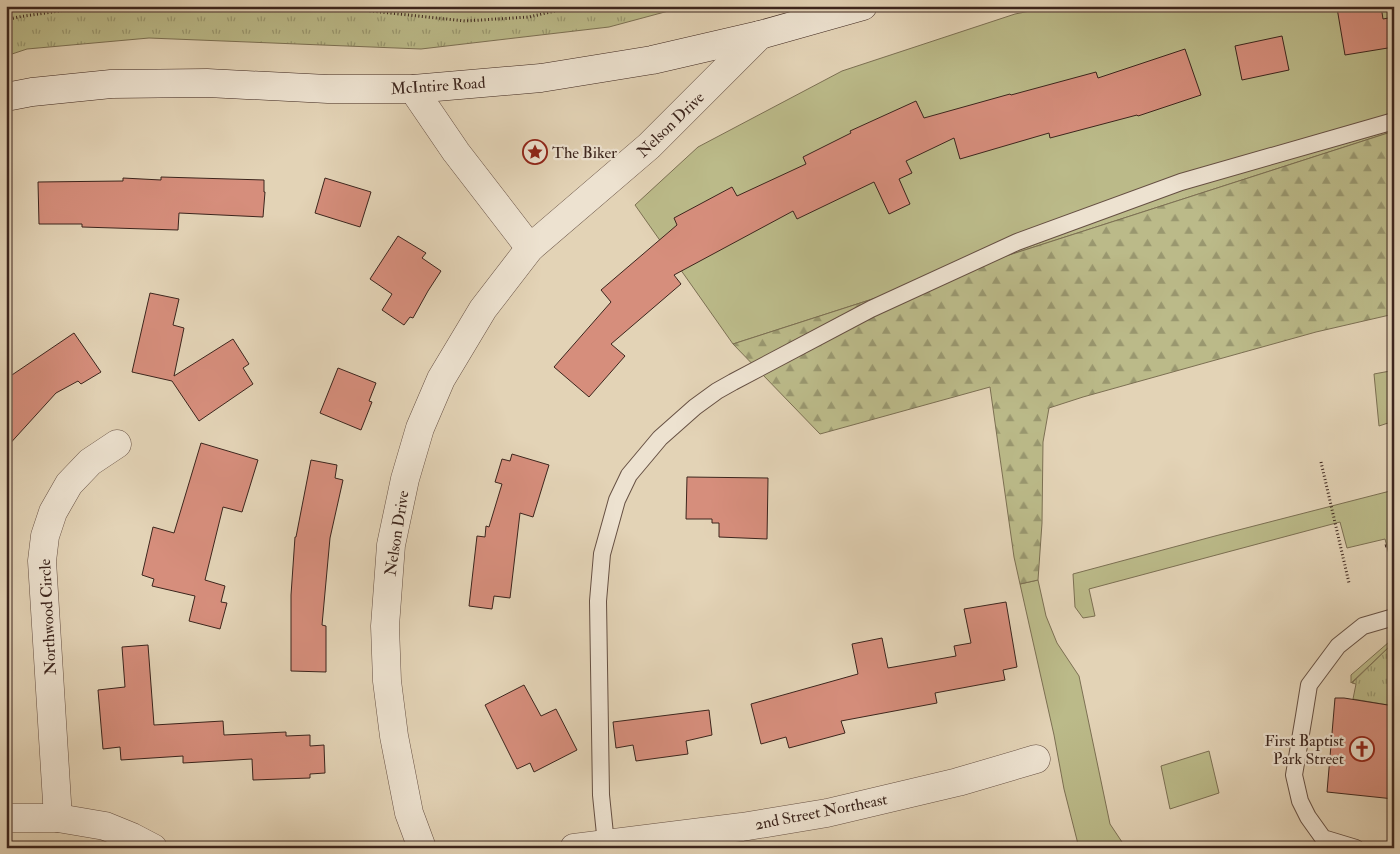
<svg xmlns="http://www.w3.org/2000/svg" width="1400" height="854" font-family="'IM FELL Double Pica',serif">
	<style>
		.green { fill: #bbba89; stroke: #7c7053 }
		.forest { fill: url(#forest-firs); stroke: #7c7053 }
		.park { fill: url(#park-tufts); stroke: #7c7053 }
		.building { fill: #d68e7c; stroke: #3c251d }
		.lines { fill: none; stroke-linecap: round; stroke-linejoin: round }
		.service-casing { stroke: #665043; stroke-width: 18 }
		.minor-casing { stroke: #665043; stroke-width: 29 }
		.secondary-casing { stroke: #3c251d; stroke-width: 29 }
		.path { stroke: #3c251d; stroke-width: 3; stroke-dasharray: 1 2.5; stroke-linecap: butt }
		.service { stroke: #ede2d0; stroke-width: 16 }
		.minor { stroke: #ede2d0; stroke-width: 28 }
		.secondary { stroke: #ede2d0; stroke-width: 28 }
		.labels { text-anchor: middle; stroke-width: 4.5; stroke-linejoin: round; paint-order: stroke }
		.street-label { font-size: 16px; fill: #3c251d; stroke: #ede2d0 }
		.poi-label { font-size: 16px; fill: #3c251d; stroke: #ede2d0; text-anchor: start }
	</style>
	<defs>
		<pattern id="forest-firs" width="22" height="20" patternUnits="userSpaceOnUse" patternTransform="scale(1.25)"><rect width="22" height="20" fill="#bbba89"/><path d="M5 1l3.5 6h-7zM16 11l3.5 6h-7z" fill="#99976f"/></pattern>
		<pattern id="park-tufts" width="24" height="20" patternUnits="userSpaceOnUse" patternTransform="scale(1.25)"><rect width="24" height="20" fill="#bbba89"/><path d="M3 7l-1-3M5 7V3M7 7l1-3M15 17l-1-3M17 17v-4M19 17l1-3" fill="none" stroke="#99976f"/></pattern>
	</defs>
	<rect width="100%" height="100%" fill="#e3d3b6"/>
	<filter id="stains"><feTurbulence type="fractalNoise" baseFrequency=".004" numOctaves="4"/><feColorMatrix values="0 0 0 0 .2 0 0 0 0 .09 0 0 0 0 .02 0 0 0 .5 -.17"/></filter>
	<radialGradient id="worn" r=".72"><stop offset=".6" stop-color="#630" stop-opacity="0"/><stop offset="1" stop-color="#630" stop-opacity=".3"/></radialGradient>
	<!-- green -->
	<g class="green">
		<path d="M1055,6h339v125l-661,213 -98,-139 63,-58 144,-76 173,-57z"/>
		<path d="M1390,371l1,51 -12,4 -5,-52z"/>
		<path d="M1394,490v84l-9,-35 -38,9 -7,-26 -251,67 6,27 -12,2 -8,-11 -2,-33 142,-38z"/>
		<path d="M1038,580l8,36 11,27 22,33 31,148 16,24h-47l-15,-59 -10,-54 -34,-151z"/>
		<path d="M1394,641v4l-4,1 -39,37v-8l38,-33z"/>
		<path d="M1209,751l10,42 -49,16 -9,-43z"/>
	</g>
	<!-- forest -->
	<path class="forest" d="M1394,131v183l-78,18 -233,65 -34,11 -6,34 -1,81 -4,57 -18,4 -6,-27 -24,-170 -170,47 -87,-90z"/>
	<!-- park -->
	<g class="park">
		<path d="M6,6h681l-78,21 -188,22 -272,-11 -122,11 -21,7z"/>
		<path d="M1394,645v61l-41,-7 3,-15 -4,-1 38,-37z"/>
	</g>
	<!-- building -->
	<g class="building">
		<path d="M1351,6h30l2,13 11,-2v30l-49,8 -8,-47z"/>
		<path d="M1282,36l7,34 -47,10 -7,-34z"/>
		<path d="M1185,49l16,46 -63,21 -1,-1 -87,23 -1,-5 -89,26 -6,-21 -48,23 6,12 -13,6 11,25 -21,10 -15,-32 -77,37 -4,-8 -119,64 7,9 -70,60 14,12 -36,41 -35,-30 57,-65 -10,-12 76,-65 -3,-7 58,-31 5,9 69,-32 -3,-7 48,-24 -1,-2 66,-30 8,17 86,-24 1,1 85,-23 2,6z"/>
		<path d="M161,177l103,3v12h1l-2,25 -84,-4 -1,17 -96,-3v-3h-43l-1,-42 85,-1v-3l38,2z"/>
		<path d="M325,178l46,14 -11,35 -45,-14z"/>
		<path d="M398,236l28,17 -4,5 19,13 -13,20 -15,27 -3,-1 -6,8 -22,-15 10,-16 -22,-15z"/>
		<path d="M150,293l29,6 -6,26 11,3 -10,48 59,-37 16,25 -6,4 10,16 -54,37 -27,-40 -40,-9z"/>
		<path d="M74,333l27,39 -20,12 -3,-3 -22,12 -50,55v-69z"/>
		<path d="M338,368l38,15 -7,18 3,1 -11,28 -41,-17z"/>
		<path d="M201,443l57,17 -16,52 -19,-5 -18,73 20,6 -4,16 6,1 -7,26 -31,-8 6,-25 -43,-10 2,-7 -12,-4 11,-48 21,6z"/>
		<path d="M512,454l37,11 -16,52 -13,-4 -10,85 -16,-2 -2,13 -23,-3 8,-70 8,1 1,-11 3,1 13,-43 -7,-2 7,-23 8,2z"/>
		<path d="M311,460l26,5 -2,13 8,2 -13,58 -8,87 4,1v46l-35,-1v-76l4,-58h1z"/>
		<path d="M687,477l81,1 -1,61 -48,-2v-14h-7v-4h-26z"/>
		<path d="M1006,602l11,65 -14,3 2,10 -70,13 2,10 -96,18 4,12 -56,15 -3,-11 -25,7 -10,-40 107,-30 -6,-30 30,-6 6,30 68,-12 -2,-10 17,-3 -7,-34z"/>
		<path d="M148,645l6,80 69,-4 1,14 62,-3v4l24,-1v11l14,-1 1,28 -15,1v4l-57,2 -1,-21 -69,4v-7l-62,4 -1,-13 -17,2 -5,-59 27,-3 -3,-40z"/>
		<path d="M524,685l17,31 15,-7 21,41 -43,22 -4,-9 -13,6 -32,-64z"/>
		<path d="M1335,698h9l50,8v93l-67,-7z"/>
		<path d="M709,710l3,25 -26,6 2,13 -52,7 -3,-16 -17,3 -3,-26z"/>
	</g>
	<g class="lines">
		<defs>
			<g id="service">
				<path d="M606,844l-5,-49 -3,-194 4,-47 15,-54 12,-25 31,-37 35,-31 22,-16 16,-9 138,-73 146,-67 164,-60 213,-61"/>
				<path d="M1356,848l-33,-10 -15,-21 -8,-16 -6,-26 10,-59 5,-31 29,-39 25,-20 31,-9"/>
			</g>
			<g id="minor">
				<path d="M413,89l43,63 74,96"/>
				<path d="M6,818h52l47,8 27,11 21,11"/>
				<path d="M58,818l-16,-257 3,-25 8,-24 16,-28 21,-22 27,-18"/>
				<path d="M422,848l-13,-35 -15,-77 -7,-55 -2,-55 6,-81 14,-66 15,-51 21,-49 42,-70 47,-61 119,-102 111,-111"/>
				<path d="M574,848l168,-21 85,-14 131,-31 78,-23"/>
			</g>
			<path id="secondary" d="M6,97l26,-5 79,-8 96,-1 121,6h85l128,-11 111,-18 108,-25 103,-29"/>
		</defs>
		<!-- service casing -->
		<use href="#service" class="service-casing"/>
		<!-- minor casing -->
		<use href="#minor" class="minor-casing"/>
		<!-- secondary casing -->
		<use href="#secondary" class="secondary-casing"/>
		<!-- path -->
		<g class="path">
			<path d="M258,6l14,2 61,-1 132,14 64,-4 47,-11"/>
			<path d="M6,20l12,-3 75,-11"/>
			<path d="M1321,462l28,121"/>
			<path d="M1385,546l9,-2"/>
		</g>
		<!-- service -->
		<use href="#service" class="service"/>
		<!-- minor -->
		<use href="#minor" class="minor"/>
		<!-- secondary -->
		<use href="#secondary" class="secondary"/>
	</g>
	<!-- icons -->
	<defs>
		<symbol id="sight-ring" viewBox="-11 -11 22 22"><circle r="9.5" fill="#ede2d0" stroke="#8f2418" stroke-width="1.5"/><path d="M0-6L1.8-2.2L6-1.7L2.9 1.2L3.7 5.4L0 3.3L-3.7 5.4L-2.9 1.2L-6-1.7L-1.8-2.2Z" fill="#8f2418"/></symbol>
		<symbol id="church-ring" viewBox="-11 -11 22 22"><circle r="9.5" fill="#ede2d0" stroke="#8f2418" stroke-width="1.5"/><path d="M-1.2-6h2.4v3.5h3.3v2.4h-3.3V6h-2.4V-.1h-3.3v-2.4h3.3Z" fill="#8f2418"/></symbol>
	</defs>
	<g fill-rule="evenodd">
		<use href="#sight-ring" x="521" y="138" width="28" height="28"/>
		<use href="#church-ring" x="1348" y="735" width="28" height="28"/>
	</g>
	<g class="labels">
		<!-- street labels -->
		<g class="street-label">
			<text transform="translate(438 85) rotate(-4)" y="6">McIntire Road</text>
			<text transform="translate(670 124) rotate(-44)" y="6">Nelson Drive</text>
			<text transform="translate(396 533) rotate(-81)" y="6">Nelson Drive</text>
			<text transform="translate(47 617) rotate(-93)" y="6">Northwood Circle</text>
			<text transform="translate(821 811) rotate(-11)" y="6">2nd Street Northeast</text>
		</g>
		<!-- poi labels -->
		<g class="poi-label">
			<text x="552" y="158">The Biker</text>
			<text x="1344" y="746" text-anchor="end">First Baptist<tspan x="1344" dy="18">Park Street</tspan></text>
		</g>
	</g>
	<!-- margin -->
	<rect width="1400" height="854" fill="none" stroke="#e3d3b6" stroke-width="25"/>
	<rect x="8" y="8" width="1385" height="839" fill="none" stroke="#3c251d" stroke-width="2.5"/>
	<rect x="12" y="12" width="1375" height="829" fill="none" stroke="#3c251d"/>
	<rect width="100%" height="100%" filter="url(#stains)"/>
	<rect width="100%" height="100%" fill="url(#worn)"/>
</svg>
